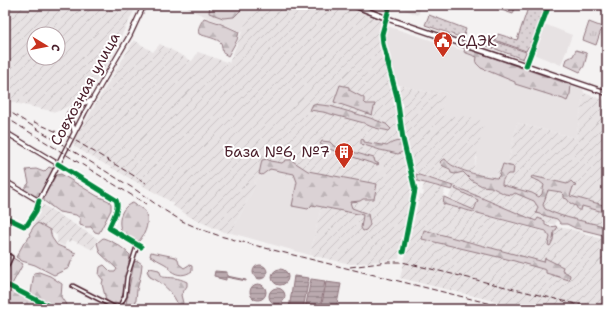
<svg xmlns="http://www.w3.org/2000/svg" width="612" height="314" font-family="'Shantell Sans',sans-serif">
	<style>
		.built { fill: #e7e2e3 }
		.industrial { fill: url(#industrial-furrows); fill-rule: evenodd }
		.grass { fill: url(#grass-dots); stroke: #927880 }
		.forest { fill: url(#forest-firs); stroke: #927880 }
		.park { fill: url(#park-tufts); stroke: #927880 }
		.water { fill: url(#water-rules); stroke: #8d727a }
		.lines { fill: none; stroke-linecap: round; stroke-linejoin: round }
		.street-casing { stroke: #4a1f2b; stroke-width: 5.5 }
		.secondary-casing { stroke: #4a1f2b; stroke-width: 6 }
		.primary-casing { stroke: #4a1f2b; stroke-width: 7 }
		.street { stroke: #fff; stroke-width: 2.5 }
		.secondary { stroke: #fff; stroke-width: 3.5 }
		.primary { stroke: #fff; stroke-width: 4 }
		.rail { stroke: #4a1f2b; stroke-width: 1; stroke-dasharray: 6 3; stroke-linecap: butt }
		.cycleway-casing { stroke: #fff; stroke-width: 8 }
		.cycleway { stroke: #00873e; stroke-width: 5 }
		.labels { text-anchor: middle; stroke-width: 4; stroke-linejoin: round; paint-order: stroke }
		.poi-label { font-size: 15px; fill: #4a1f2b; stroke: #fff; text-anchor: start }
		.street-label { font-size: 15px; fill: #4a1f2b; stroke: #fff }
	</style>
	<defs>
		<pattern id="industrial-furrows" width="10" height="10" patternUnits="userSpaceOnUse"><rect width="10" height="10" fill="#e7e2e3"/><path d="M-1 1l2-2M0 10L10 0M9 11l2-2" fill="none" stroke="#c8c1c3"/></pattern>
		<pattern id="grass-dots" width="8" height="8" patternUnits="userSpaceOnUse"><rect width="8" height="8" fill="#dbd2d5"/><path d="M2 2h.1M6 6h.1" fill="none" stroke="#bdb4b7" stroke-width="1.8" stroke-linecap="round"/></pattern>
		<pattern id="forest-firs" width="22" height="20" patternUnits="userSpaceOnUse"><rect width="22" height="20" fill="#dbd2d5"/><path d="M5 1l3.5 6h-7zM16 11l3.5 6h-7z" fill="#bdb4b7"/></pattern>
		<pattern id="park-tufts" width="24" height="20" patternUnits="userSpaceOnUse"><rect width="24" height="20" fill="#dbd2d5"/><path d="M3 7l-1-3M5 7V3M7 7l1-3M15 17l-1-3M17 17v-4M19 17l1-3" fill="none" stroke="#bdb4b7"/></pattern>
		<pattern id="water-rules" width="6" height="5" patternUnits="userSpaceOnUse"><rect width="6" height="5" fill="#baa9ae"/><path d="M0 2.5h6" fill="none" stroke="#99898e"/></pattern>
	</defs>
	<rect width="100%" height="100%" fill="#f4f2f2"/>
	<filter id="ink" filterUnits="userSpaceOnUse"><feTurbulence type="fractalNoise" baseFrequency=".025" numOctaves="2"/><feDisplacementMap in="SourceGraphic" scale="8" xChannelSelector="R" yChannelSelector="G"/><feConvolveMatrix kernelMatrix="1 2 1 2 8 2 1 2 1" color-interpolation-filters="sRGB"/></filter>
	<g filter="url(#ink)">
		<!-- built -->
		<g class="built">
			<path d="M189,5h64l-11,27 -54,-23z"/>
			<path d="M392,5h30l-4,10z"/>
			<path d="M544,24l28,11 -11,30 -28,-11z"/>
			<path d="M387,26l196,63 1,4 -8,45 -59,-15 -9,41 -10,6 -2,7 -23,-6 4,-14 -31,-42 -1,2 -5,-3 4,-18 -45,-11 -4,-3 -11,-41z"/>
			<path d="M270,170l26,8 25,30 -11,47 -79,-22 24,-48 -1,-4z"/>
		</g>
		<!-- industrial -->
		<g class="industrial">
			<path d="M5,5h132l-29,57 -22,36 -30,14 -51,-11zM34,34h24v24h-24z"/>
			<path d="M253,5h87l41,15 -2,13 17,67 8,47 10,46 -15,66 -48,5 -41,-9 11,-47 -27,-6 2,-24 -26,-8 -16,11 1,4 -24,48 -8,-1 -31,-14 -19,-12v-3l-98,-56 -2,-5 61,-102 19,12 7,-8 32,17 6,-9 31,11z"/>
			<path d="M399,85l46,11 -5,18 4,2 6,-3 32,8 2,2 -11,48 23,6 2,-7 10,-6 9,-41 59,15 8,-45 23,8v135l-26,-6 1,-6 -25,-6 -2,7 -19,-4 -57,-23 -6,12 -24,-13 5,-12 -41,-13 -7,-35z"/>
			<path d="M424,184l21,5 -3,15 103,28 12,-5 17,3 33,11v68h-80l-127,-31 20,-83 3,1 1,-5h-2z"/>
			<path d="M42,204l56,35 -5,11 -21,-10 -2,2 -3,-1 -3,5 -7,-3v-8l-26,-12z"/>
		</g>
		<!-- grass -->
		<g class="grass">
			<path d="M487,5h29l-3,9z"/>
			<path d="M529,5l16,1 -15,40 -2,1 -2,4 -34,-12 1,-2 3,1 2,-4 19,6z"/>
			<path d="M429,15l37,14 -3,9 -38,-13z"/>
			<path d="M481,38l10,3v-1l35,12 -3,7 -44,-16z"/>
		</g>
		<!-- forest -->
		<g class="forest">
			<path d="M210,5h36l-12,12 -11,1 -14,-5z"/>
			<path d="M204,18l15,5 20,9 -2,8 -9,16 -5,-3c-1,-3 -1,-8 -2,-10 -2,-4 -17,-7 -22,-9 -2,-6 2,-11 5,-16z"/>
			<path d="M465,48l106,37 -1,9 -3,7 -4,-2 -48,-15v-2l-34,-14 -5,-5 1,-6 -13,-5z"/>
			<path d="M576,50l10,3 1,2 -3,11 -4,6 -15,-7 2,-6 6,-3z"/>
			<path d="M340,85l9,2v3l15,8v4l2,2h9l-3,11 -38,-13z"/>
			<path d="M313,104l17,2 40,12 16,6 5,5 -2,2c-8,-2 -18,-3 -25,-8l-41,-11 -13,-2z"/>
			<path d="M361,139l3,1v2l23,4c4,-3 10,-6 15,-4l2,9 -6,3 -18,-4 -19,-6z"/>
			<path d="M322,141l8,1 5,5 39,11 1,4 4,2 -2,1 -45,-15 -12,-6z"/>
			<path d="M267,159l3,2 12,2 4,-3h5l17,11 69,13 -3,15h-11l-3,2 -10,1 2,6 16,6 2,11 -4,5 -3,1 -2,-3 2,-13 -51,-10 -4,4 -16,-3 5,-24 -3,-8 -24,-5 -8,6 -3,-1 3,-14z"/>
			<path d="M445,159c7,11 39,18 52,19l2,-2 4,-12 11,3 -1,7h-5c-4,3 -6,6 -6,11l30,8 7,4 3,-3 2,-9 -5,-4 -8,-3 1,-2 35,8 4,-3 5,5 -3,1 -3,9 37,10v7l-25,-7 -1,4h-3l-2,-4 -6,-3 -3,-4 -3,-1v-3l-3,-3 -13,-2 -5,15 2,4c20,10 41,12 62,18v9l-32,-8 -8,-4h-6l-4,-5 -21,-6 2,-6 -4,-6 -19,-8 -3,2 -7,-1 -14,-7 -9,-1 -11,-6 -8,-8 -8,2 -4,-1 -1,-4 -7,-3 -3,-4 2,-2z"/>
			<path d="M49,167l5,2 -15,28h-5l-11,-7 6,-7 -3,-13 10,-1 8,3z"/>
			<path d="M61,174l36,22 12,5 2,3v6l-12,23 -4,-1 -4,-5h-5l-6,-2v-7l-4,-3 -17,-3 -15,-11v-4l12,-22z"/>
			<path d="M416,174l37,12h1l-2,4 -35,-9z"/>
			<path d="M456,187l80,34 2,-3 7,3v4l5,2 6,-1 1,3 -3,2 -1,9 -3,6 -2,-1 2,-8 -4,-6 -103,-27 1,-7 30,13 4,-10 -23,-11z"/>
			<path d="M133,203l12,8c5,10 1,22 -6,30 -25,2 -24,-34 -6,-38z"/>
			<path d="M38,223l12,7 2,8 5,7 19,8 -5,9 -2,6 -15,7 -19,-10 -13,-4 -6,-4 9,-16h2l3,-6 -1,-1 5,-8z"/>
			<path d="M424,230l120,32 1,-4 18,9 -1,3 8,5 -1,5 -23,-7v-3l-35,-10 -89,-21z"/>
			<path d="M103,238c12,4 19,9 27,17l-5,33 -6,18 -4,1 -9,-7 -4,-16 1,-4 -4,-5 1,-8 4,-2 7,7h4l2,-3 -17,-16 -3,-10z"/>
			<path d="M151,252l24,5 3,2 1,5 5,4 5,-3 3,1v5c-7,5 -14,5 -21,0 -2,-2 -3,-6 -6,-7 -5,-3 -10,-5 -15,-8z"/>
			<path d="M13,258l10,6 -12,22 -6,-4v-9z"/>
			<path d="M138,261l4,3 -1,9 -4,17 -2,19h-10l9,-47z"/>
			<path d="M150,268l9,2 3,7c10,1 15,0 25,5v4l-6,9 2,8 -2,3 -3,-1c-5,-13 -16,-23 -28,-28l-3,-6z"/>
			<path d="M39,272l11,4 12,8 -1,13 6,9 -1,3c-14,0 -24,-7 -35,-16l3,-20z"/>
			<path d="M5,285l21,10 13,8 -2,6h-20l-12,-3z"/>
		</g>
		<!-- park -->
		<path class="park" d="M589,22l13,5 -6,18 -13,-5z"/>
		<!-- water -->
		<g class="water">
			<circle cx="260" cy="272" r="7"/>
			<circle cx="280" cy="277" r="8"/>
			<path d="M215,271l12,1v4l19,4v1l-20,-4v3l-8,-2v-1l-4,-1z"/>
			<path d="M294,276l15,2 -6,31h-14z"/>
			<path d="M311,279l14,2 -5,28h-15z"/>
			<path d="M326,282l15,2 -5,25h-15z"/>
			<circle cx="258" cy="292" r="8"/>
			<circle cx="277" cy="296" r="8"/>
		</g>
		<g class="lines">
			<defs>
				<g id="street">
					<path d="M390,5l-8,29 1,10 14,53 6,42 12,51 -12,62"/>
					<path d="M58,164l58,36c4,8 -4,20 -7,28l32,19"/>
					<path d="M5,217l19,9 3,-1 9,-14 3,-10"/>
					<path d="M5,254l6,3 -6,13"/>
					<path d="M5,284l49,25"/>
					<path d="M73,286l45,23"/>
					<path d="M118,309l7,-13 2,-19 10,-31"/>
				</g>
				<g id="secondary">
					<path d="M526,66l23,-61"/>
					<path d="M74,131c0,-5 -3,-7 -5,-12 -4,-10 16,-16 23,-19"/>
					<path d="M5,132l53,32"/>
					<path d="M5,181l34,20 46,-89 45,-77 14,-30"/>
				</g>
				<path id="primary" d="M353,5l33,13 221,75"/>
			</defs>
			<!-- street casing -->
			<use href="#street" class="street-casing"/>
			<!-- secondary casing -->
			<use href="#secondary" class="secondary-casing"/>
			<!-- primary casing -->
			<use href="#primary" class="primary-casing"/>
			<!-- street -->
			<use href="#street" class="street"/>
			<!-- secondary -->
			<use href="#secondary" class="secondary"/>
			<!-- primary -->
			<use href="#primary" class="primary"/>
			<!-- rail -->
			<g class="rail">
				<path d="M5,109l131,81 28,20 18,11 18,8 20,7 49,13 243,60"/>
				<path d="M5,117l141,87"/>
				<path d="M34,122l37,16 75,45"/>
				<path d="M350,267l38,-5h14l191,46"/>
			</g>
			<defs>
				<g id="cycleway">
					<path d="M390,5l-8,29 1,10 14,53 6,42 12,51 -12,62"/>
					<path d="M526,66l23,-61"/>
					<path d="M58,164l58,36c4,8 -4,20 -7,28l32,19"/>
					<path d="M5,217l19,9 3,-1 9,-14 3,-10"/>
					<path d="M5,284l49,25"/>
				</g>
			</defs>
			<!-- cycleway casing -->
			<use href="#cycleway" class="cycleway-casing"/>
			<!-- cycleway -->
			<use href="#cycleway" class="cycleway"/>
		</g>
	</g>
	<!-- icons -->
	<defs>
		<symbol id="civic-pin" viewBox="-11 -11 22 30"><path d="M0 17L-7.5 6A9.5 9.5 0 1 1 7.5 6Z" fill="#c8321e" stroke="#fff"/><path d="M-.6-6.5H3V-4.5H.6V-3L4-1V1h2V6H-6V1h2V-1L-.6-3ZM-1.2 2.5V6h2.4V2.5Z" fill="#fff"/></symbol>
		<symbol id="building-pin" viewBox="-11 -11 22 30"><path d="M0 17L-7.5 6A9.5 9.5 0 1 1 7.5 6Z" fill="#c8321e" stroke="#fff"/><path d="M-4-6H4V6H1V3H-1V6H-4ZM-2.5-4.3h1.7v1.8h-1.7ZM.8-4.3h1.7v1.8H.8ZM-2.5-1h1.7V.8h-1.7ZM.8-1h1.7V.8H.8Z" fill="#fff"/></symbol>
	</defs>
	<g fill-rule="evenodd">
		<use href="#civic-pin" x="432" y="30" width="22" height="30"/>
		<use href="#building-pin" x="333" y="141" width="22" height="30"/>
	</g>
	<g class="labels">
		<!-- poi labels -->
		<g class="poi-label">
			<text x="457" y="46">СДЭК</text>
			<text x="330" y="157" text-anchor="end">База №6, №7</text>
		</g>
		<!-- street labels -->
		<g class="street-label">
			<text transform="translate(85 89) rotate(-61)" y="5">Совхозная улица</text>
		</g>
	</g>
	<!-- margin -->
	<rect width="612" height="314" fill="none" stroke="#fff" stroke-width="20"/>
	<rect x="10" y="10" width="592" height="294" fill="none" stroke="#4a1f2b" stroke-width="1.5" filter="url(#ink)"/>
	<!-- north arrow -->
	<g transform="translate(46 46) rotate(100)"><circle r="19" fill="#ffffff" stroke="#b7a5aa"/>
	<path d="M0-3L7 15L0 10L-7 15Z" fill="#c8321e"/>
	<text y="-6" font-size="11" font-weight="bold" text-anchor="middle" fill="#4a1f2b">С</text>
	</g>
</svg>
